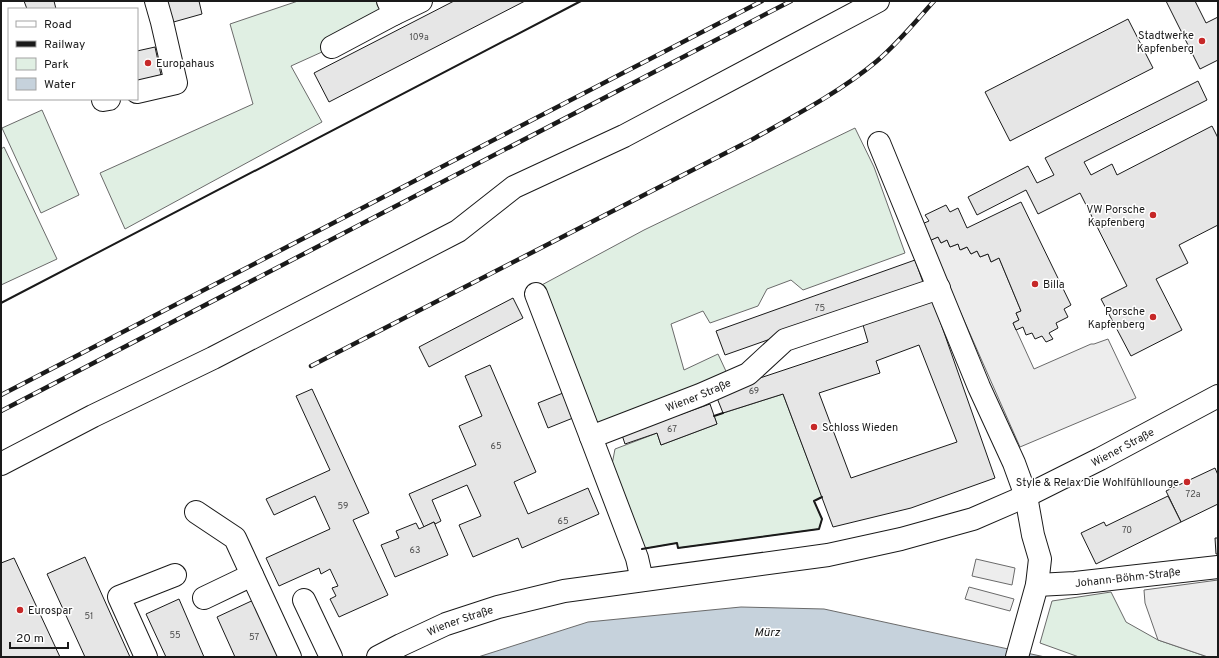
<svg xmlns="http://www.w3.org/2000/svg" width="1219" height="658" font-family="Overpass,sans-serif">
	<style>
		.green { fill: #e0efe3; stroke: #6a6a6a }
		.parking { fill: #ededed; stroke: #6a6a6a }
		.water { fill: #c6d2dc; stroke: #6a6a6a }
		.building { fill: #e6e6e6; stroke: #1a1a1a; fill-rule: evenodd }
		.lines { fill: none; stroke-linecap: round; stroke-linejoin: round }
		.minor-casing { stroke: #1a1a1a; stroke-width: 24 }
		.major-casing { stroke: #1a1a1a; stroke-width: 24 }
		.minor { stroke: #fff; stroke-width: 22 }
		.major { stroke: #fff; stroke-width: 22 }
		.rail-casing { stroke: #1a1a1a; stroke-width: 4.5 }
		.rail { stroke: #fff; stroke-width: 3; stroke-dasharray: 9; stroke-linecap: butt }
		.wall { stroke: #1a1a1a; stroke-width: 2 }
		.poi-dot { fill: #c62828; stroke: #fff; stroke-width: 1.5 }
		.labels { text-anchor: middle; stroke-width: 3; stroke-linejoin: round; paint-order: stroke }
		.number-label { font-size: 9px; fill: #4d4d4d }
		.poi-label { font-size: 11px; fill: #1a1a1a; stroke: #fff; text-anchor: end }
		.street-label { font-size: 11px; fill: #1a1a1a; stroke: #fff }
		.water-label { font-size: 12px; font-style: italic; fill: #1a1a1a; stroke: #fff }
	</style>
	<rect width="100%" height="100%" fill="#fff"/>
	<!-- green -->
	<g class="green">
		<path d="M298,1h90l6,13 -61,33 -42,19 31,56 -197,107 -25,-56 153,-69 -23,-80z"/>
		<path d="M42,110l37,85 -38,18 -39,-85z"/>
		<path d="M855,128l19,39 31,86 -102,37 -12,-10 -24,9 -9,17 -48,17 -7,-12 -32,13 13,46 34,-16 13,28 -140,55 -53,-150 106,-57z"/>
		<path d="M4,147l53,112 -56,26v-136z"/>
		<path d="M783,394l39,103 -8,4 8,18 -3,10 -141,19 -1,-5 -36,6 -31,-74 5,-26 42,-16 4,12 56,-21 -3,-8z"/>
		<path d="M1111,592l15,30 32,18 50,17h-129l-39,-14 12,-42z"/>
	</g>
	<!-- parking -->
	<g class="parking">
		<path d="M938,237l3,6 6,-3 3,7 8,-3 3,6 6,-3 4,7 6,-3 3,6 8,-3 3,8 8,-4 22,53 -5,2 3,7 -6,3 21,46 57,-25h3l14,-5 28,59 -116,49 -91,-206z"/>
		<path d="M976,559l39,9 -3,17 -40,-9z"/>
		<path d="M1218,580v77h-10l-50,-17 -13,-37 -1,-13z"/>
		<path d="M969,587l45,12 -4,12 -45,-12z"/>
	</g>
	<!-- water -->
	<path class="water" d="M741,607l83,2 221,48h-567l110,-35z"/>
	<!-- building -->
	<g class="building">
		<path d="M24,1h30l2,8h-29z"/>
		<path d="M164,1h35l3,13 -32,9z"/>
		<path d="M454,1h71l-196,101 -15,-29z"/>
		<path d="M1166,1h29l11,22 12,-6v43l-18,9z"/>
		<path d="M1128,19l25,49 -143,73 -25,-49z"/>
		<path d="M155,47l6,28 -24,6v-30z"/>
		<path d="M1198,81l9,19 -123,62 7,13 21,-11 5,11 95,-49 6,12v87l-39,20 9,18 -32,16 26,51 -51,26 -30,-57 26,-13 -47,-93 -42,21 -12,-24 -49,25 -9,-18 60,-31 9,17 17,-8 -9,-17z"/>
		<path d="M1021,202l50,103 -7,4 4,8 -12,6 2,5 -9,5 4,6 -7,3 -4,-6 -7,3 -3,-6 -6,2 -3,-8 -7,3 -3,-7 6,-3 -3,-7 5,-2 -22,-53 -8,4 -3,-8 -8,3 -3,-6 -6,3 -4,-7 -7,3 -2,-6 -8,3 -3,-7 -6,3 -3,-6 -9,4 -7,-17 7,-3 -4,-6 21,-10 4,7 8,-4 9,20z"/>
		<path d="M915,260l9,25 -199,70 -9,-24z"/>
		<path d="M513,298l10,20 -94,49 -10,-20z"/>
		<path d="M933,301l62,177 -84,30 -78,19 -50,-133 -60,19 -8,-20 153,-51 -5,-17zM919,345l38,97 -106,36 -32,-85 61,-20 -4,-12z"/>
		<path d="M490,365l46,107 -22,10 14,32 60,-26 11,26 -77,34 -4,-10 -45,19 -14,-32 22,-9 -14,-31 -35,15 9,21 -6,3 -1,-2 -10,5 -15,-33 67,-29 -17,-39 23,-10 -17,-40z"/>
		<path d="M312,389l57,124 -16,7 35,75 -49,22 -9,-18 6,-3 -4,-8 6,-2 -8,-17 -9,5 -2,-6 -40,18 -13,-28 64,-29 -15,-33 -41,19 -8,-16 64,-29 -34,-74z"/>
		<path d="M563,393l10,25 -25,10 -10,-25z"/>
		<path d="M710,404l7,20 -56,21 -4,-12 -32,11 -3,-9z"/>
		<path d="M1215,468l3,7v29l-37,18 -15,-31z"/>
		<path d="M1168,496l13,26 -85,42 -15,-31 23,-11 2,4z"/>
		<path d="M434,522l14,33 -53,22 -14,-32 18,-7 -3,-7 20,-8 3,6z"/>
		<path d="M1215,538h3v16h-2z"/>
		<path d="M85,557l45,100h-45l-38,-83z"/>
		<path d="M14,558l46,99h-59v-94z"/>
		<path d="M260,597l25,56 -9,4h-41l-18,-40z"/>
		<path d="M179,599l25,58h-38l-20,-43z"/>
	</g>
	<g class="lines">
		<defs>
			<g id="minor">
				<path d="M394,14l27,-13"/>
				<path d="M332,47l62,-33 -6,-13"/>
				<path d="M137,92l39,-9 -14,-61 -6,-21"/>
				<path d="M103,100l6,-1"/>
				<path d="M879,143l100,244 35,76 12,33 7,39 7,24 -3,26 -20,72"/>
				<path d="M536,294l55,143"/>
				<path d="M1,464l92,-48 120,-58 245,-127 56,-44 110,-51 254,-135"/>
				<path d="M196,512l39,26 55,119"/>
				<path id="s1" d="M642,580l-5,-22 -46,-121 109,-42 48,-21 37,-34 154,-52"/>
				<path id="s2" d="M1037,585l38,-2 143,-16"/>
				<path d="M204,598l48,-23"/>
				<path d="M304,600l27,57"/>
				<path d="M146,657l-27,-60 56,-22"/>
			</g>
			<g id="major">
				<path id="s3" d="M378,657l23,-12 45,-21 52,-17 66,-16 264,-36 73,-16 72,-20 53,-23 74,-37 118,-63"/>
			</g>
		</defs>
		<!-- minor casing -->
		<use href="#minor" class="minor-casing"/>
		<!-- major casing -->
		<use href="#major" class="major-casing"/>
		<!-- minor -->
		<use href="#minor" class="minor"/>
		<!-- major -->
		<use href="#major" class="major"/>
		<defs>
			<g id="rail">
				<path d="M311,366l442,-227c43,-24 87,-47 124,-78 21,-18 39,-40 57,-60"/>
				<path d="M1,395l761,-394"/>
				<path d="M1,411l790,-410"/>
			</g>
		</defs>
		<!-- rail casing -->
		<use href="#rail" class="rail-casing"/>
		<!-- rail -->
		<use href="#rail" class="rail"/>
		<!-- wall -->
		<g class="wall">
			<path d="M1,303l580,-302"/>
			<path d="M714,416l9,-3"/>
			<path d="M642,549l35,-6 1,5 141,-19 3,-10 -8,-18 8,-4"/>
		</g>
	</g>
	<!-- markers -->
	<g class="poi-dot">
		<circle cx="1202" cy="41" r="4"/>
		<circle cx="148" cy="63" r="4"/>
		<circle cx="1153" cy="215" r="4"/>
		<circle cx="1035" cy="284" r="4"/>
		<circle cx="1153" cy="317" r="4"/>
		<circle cx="814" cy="427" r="4"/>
		<circle cx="1187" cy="482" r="4"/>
		<circle cx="20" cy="610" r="4"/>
	</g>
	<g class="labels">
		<!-- number labels -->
		<g class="number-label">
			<text x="419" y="40">109a</text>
			<text x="820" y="311">75</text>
			<text x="754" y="394">69</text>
			<text x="672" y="432">67</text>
			<text x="496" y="449">65</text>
			<text x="1193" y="497">72a</text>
			<text x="343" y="509">59</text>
			<text x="563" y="524">65</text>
			<text x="1127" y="533">70</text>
			<text x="415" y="553">63</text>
			<text x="89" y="619">51</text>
			<text x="175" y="638">55</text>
			<text x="254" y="640">57</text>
		</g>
		<!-- poi labels -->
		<g class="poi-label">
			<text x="1194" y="39">Stadtwerke<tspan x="1194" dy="13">Kapfenberg</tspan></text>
			<text x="156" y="67" text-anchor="start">Europahaus</text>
			<text x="1145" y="213">VW Porsche<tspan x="1145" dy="13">Kapfenberg</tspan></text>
			<text x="1043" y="288" text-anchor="start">Billa</text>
			<text x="1145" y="315">Porsche<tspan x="1145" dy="13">Kapfenberg</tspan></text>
			<text x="822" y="431" text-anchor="start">Schloss Wieden</text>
			<text x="1179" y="486">Style &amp; Relax Die Wohlfühllounge</text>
			<text x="28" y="614" text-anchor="start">Eurospar</text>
		</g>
		<!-- street labels -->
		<g class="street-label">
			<text dy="4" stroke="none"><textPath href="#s1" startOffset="267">Wiener Straße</textPath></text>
			<text dy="4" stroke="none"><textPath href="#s3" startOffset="780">Wiener Straße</textPath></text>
			<text dy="4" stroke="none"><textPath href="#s2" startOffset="91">Johann-Böhm-Straße</textPath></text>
			<text dy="4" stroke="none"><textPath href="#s3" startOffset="90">Wiener Straße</textPath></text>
		</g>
		<!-- water labels -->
		<g class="water-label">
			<text x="767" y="636">Mürz</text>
		</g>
	</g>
	<!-- border -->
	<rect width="1219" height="658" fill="none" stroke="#1a1a1a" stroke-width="4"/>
	<!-- legend -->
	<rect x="8" y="8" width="130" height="92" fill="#ffffff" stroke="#a3a3a3"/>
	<rect x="16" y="21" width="20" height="6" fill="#ffffff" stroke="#a3a3a3"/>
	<text x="44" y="28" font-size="12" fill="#1a1a1a">Road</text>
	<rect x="16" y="41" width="20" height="6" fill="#1a1a1a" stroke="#a3a3a3"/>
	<text x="44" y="48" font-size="12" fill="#1a1a1a">Railway</text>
	<rect x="16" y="58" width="20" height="12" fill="#e0efe3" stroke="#a3a3a3"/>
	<text x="44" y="68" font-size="12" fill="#1a1a1a">Park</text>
	<rect x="16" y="78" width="20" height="12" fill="#c6d2dc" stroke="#a3a3a3"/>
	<text x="44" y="88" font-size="12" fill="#1a1a1a">Water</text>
	<!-- scale -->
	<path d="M10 642v6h58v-6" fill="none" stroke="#1a1a1a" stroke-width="2"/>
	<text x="16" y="642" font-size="12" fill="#1a1a1a" stroke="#ffffff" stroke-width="3" paint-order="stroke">20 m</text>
</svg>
